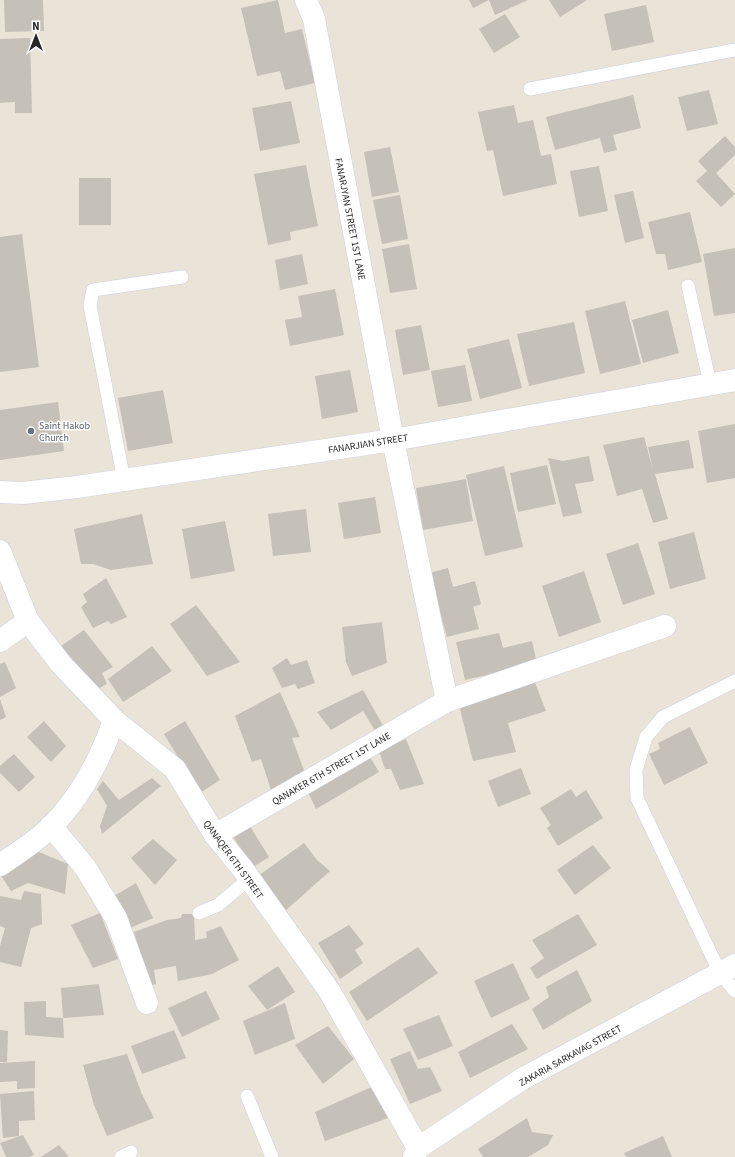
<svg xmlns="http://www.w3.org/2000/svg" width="735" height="1157" font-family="'Source Sans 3',sans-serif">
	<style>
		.building { fill: #c5c0b8 }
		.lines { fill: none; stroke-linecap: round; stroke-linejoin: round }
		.lane-casing { stroke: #cdd0e0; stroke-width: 14 }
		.street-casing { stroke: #cdd0e0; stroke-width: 23 }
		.secondary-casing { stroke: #cdd0e0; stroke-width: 23 }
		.lane { stroke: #fff; stroke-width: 13 }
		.street { stroke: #fff; stroke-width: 22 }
		.secondary { stroke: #fff; stroke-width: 22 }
		.worship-dot { fill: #6b7280; stroke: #fff; stroke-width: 1.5 }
		.labels { text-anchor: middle; stroke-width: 3; stroke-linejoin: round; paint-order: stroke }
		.street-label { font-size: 10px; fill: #272727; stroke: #fff }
		.worship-label { font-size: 10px; fill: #5b616d; stroke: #fff; text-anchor: start }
	</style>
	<rect width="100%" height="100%" fill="#eae3d8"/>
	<!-- building -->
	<g class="building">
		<path d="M4,0h39l1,31 -39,1z"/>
		<path d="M278,0l7,33 17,-4 13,54 -30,7 -5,-19 -23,5 -16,-68z"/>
		<path d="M469,0h59l-33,15 -6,-15 -16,8z"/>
		<path d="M549,0h38l-27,17z"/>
		<path d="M646,5l8,37 -42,9 -8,-37z"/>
		<path d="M505,14l15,23 -26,16 -15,-24z"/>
		<path d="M30,38l2,75h-17v-11l-15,1v-64z"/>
		<path d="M709,90l9,34 -31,7 -9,-34z"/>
		<path d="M633,95l8,33 -28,7 4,15 -13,3 -4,-15 -45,12 -9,-33z"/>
		<path d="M291,101l9,42 -40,8 -8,-43z"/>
		<path d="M514,105l4,18 15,-3 8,36 10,-2 6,30 -54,12 -10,-46 -6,1 -9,-39z"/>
		<path d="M725,136l10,11v8l-19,18 19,21 -14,13 -25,-26 11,-10 -9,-10z"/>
		<path d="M390,147l9,45 -27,5 -8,-45z"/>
		<path d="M306,165l12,61 -28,6 1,8 -23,5 -14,-71z"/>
		<path d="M599,166l9,45 -29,6 -9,-46z"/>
		<rect x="79" y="178" width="32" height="47"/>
		<path d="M633,191l11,47 -19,5 -11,-48z"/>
		<path d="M400,195l8,44 -26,5 -9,-44z"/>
		<path d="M690,212l12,50 -34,8 -3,-16h-9l-8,-32z"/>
		<path d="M22,234l17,133 -39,5v-135z"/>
		<path d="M409,244l8,45 -27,4 -8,-44z"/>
		<path d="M735,248v65l-21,3 -11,-62z"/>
		<path d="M302,254l6,30 -28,6 -5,-30z"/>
		<path d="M335,289l9,46 -54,11 -5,-26 17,-3 -4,-21z"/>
		<path d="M625,301l16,63 -41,10 -15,-63z"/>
		<path d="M668,310l11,43 -36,10 -11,-43z"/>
		<path d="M574,322l11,51 -56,13 -12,-52z"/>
		<path d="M421,325l9,45 -27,5 -8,-45z"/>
		<path d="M509,339l13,49 -42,11 -13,-50z"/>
		<path d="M465,365l7,36 -34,6 -7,-36z"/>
		<path d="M350,370l8,42 -36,7 -7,-43z"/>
		<path d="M163,390l10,53 -45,8 -10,-53z"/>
		<path d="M58,402l6,49 -64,9v-50z"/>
		<path d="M735,424v54l-28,5 -9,-52z"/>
		<path d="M644,437l9,33 -5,-23 41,-7 5,28 -39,6 13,45 -15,4 -11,-34 -25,7 -14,-51z"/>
		<path d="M589,456l5,25 -19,3 7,29 -19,4 -15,-59 15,3z"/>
		<path d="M547,465l9,39 -38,8 -8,-39z"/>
		<path d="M504,466l19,81 -38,9 -19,-81z"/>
		<path d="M466,479l7,42 -50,9 -7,-42z"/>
		<path d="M375,497l6,36 -37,6 -6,-36z"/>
		<path d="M306,509l5,43 -38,4 -5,-42z"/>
		<path d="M142,514l11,50 -42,6 -18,-6h-12l-7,-35z"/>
		<path d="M225,521l10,50 -44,8 -9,-50z"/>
		<path d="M694,532l12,47 -36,10 -12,-47z"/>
		<path d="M638,543l17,51 -32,11 -17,-51z"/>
		<path d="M448,568l5,19 22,-6 6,23 -8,3 6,22 -32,8 -18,-64z"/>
		<path d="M584,571l17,51 -42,15 -17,-51z"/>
		<path d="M106,578l21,39 -16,7 -3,-3 -15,7 -12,-21 6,-5 -4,-8z"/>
		<path d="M196,605l44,57 -33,14 -37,-52z"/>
		<path d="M382,622l5,41 -35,13 -6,-14 -4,-35z"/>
		<path d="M84,630l29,37 -11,6 5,11 -11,6 -35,-44z"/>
		<path d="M499,633l4,15 29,-7 5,22 -72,17 -9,-38z"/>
		<path d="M152,646l20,25 -49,31 -15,-23z"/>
		<path d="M287,658l4,7 16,-5 8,23 -17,6 -3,-5 -13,4 -10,-20z"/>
		<path d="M5,662l11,26 -16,9v-33z"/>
		<path d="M534,680l12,31 -38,12 8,29 -43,9 -14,-56z"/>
		<path d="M363,690l22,39 -8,5 -14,-23 -32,19 -14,-18z"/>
		<path d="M280,692l20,45 -8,1 13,35 -34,17 -10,-31 -9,3 -17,-46z"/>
		<path d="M0,699l6,18 -6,3z"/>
		<path d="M44,721l22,25 -15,16 -24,-25z"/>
		<path d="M185,721l35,59 -20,13 -36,-59z"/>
		<path d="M690,727l18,36 -44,22 -15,-31 11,-5 -2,-6z"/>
		<path d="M406,739l18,45 -24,6 -9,-21h-6l-6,-18z"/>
		<path d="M14,754l21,23 -16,15 -19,-19v-7z"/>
		<path d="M368,754l11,18 -63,37 -9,-19z"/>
		<path d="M521,768l10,26 -33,13 -10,-26z"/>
		<path d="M152,778l9,8 -59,48 -2,-8 7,-20 -10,-17 6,-8 16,19z"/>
		<path d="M571,789l5,8 10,-7 17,28 -45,28 -11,-18 4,-3 -11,-17z"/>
		<path d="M248,823l21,34 -16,10 -21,-32z"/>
		<path d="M153,839l24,21 -22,25 -24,-27z"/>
		<path d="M304,843l13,17 13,11 -45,40 -27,-35z"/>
		<path d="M593,845l18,23 -36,27 -18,-25z"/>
		<path d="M34,850l34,14 -3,30 -37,-11 -17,8 -11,-17z"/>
		<path d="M136,883l17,35 -23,10 -16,-32z"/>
		<path d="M24,891l17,3 1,30 -11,4 -10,39 -21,-5v-16l5,-18 -5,-2v-30l21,4z"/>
		<path d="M100,913l18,46 -25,9 -22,-43z"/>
		<path d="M182,914h12l1,26 12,-2 -1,-6 15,-6 18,34 -27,14 -34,7 -2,-15 -22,4 2,14 -7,2 -15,-54 33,-12 14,-2z"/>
		<path d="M578,914l19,31 -60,34 -7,-11 14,-10 -12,-18z"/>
		<path d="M349,925l15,19 -9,6 8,13 -23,16 -22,-36z"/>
		<path d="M418,947l20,26 -71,48 -18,-29z"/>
		<path d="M513,963l17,36 -39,19 -17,-37z"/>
		<path d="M278,966l17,26 -28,18 -19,-24z"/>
		<path d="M577,970l15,31 -49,29 -11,-21 17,-12 -3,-10z"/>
		<path d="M99,984l5,31 -41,3 -2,-30z"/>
		<path d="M206,991l14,28 -38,18 -14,-29z"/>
		<path d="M46,1001v16l17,1 1,20 -39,-3 -1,-33z"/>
		<path d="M285,1003l10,36 -40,16 -12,-34z"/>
		<path d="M439,1015l14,31 -35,14 -15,-31z"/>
		<path d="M512,1024l16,25 -58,29 -12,-26z"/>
		<path d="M328,1026l26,33 -31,25 -28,-39z"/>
		<path d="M0,1030l8,1 -1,31h-7z"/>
		<path d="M174,1030l12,28 -44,16 -11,-28z"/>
		<path d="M410,1051l8,18 12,-2 12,24 -32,13 -20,-45z"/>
		<path d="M127,1054l14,38 13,26 -47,18 -13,-31 -11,-40z"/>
		<path d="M35,1061v27l-18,1v-8l-17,1v-19z"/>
		<path d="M374,1086l14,32 -63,23 -10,-29z"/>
		<path d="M34,1091l1,29 -16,1v15l-16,2 -3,-44z"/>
		<path d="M527,1118l5,14 21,3 -5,10 -20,12h-45l-5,-8z"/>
		<path d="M23,1135l11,20 -5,2h-23l-6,-14z"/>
		<path d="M663,1136l9,21h-46l-2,-4z"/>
		<path d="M59,1145l9,11 -1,1h-26z"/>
	</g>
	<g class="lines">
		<defs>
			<g id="lane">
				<path d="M530,89l205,-39"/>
				<path d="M688,286l22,98"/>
				<path d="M124,480l-34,-174 3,-16 89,-13"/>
				<path d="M735,681l-72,36 -17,20 -10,33 1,28 83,175 15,18"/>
				<path d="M199,913l19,-8 31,-26"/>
				<path d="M247,1096l25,61"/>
				<path d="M121,1157l10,-5"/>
			</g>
			<g id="street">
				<path d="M306,0l8,19 79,421 54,261"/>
				<path d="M0,492l23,1 54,-6 316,-47 342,-60"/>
				<path d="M0,551l28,70 33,43 53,56 61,49 40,66 27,33 88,124 88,156"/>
				<path d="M0,641l28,-20"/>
				<path d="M51,826l34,41 31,51 31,85"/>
				<path d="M215,835l232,-134 218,-75"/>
				<path d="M0,865c17,-12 37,-24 52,-39 29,-30 49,-68 62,-106"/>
			</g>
			<path id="secondary" d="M414,1157l4,-9 104,-69 213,-114"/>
		</defs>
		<!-- lane casing -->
		<use href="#lane" class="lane-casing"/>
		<!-- street casing -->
		<use href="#street" class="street-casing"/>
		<!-- secondary casing -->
		<use href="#secondary" class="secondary-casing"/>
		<!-- lane -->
		<use href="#lane" class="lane"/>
		<!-- street -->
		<use href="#street" class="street"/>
		<!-- secondary -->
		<use href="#secondary" class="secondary"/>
	</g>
	<!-- markers -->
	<circle class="worship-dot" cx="31" cy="431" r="4"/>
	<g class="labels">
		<!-- street labels -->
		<g class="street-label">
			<text transform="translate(351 219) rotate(79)" y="4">FANARJYAN STREET 1ST LANE</text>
			<text transform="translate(368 443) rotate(-9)" y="4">FANARJIAN STREET</text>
			<text transform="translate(331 768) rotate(-30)" y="4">QANAKER 6TH STREET 1ST LANE</text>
			<text transform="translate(234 859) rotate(54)" y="4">QANAQER 6TH STREET</text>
			<text transform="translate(570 1055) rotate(-29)" y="4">ZAKARIA SARKAVAG STREET</text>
		</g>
		<!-- worship labels -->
		<g class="worship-label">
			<text x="39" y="429">Saint Hakob<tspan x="39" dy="12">Church</tspan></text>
		</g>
	</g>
	<!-- north arrow -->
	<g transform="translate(36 36)" stroke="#ffffff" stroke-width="3" paint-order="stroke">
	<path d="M0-3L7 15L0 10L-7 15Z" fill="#272727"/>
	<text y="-6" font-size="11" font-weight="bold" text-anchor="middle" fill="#272727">N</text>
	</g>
</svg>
